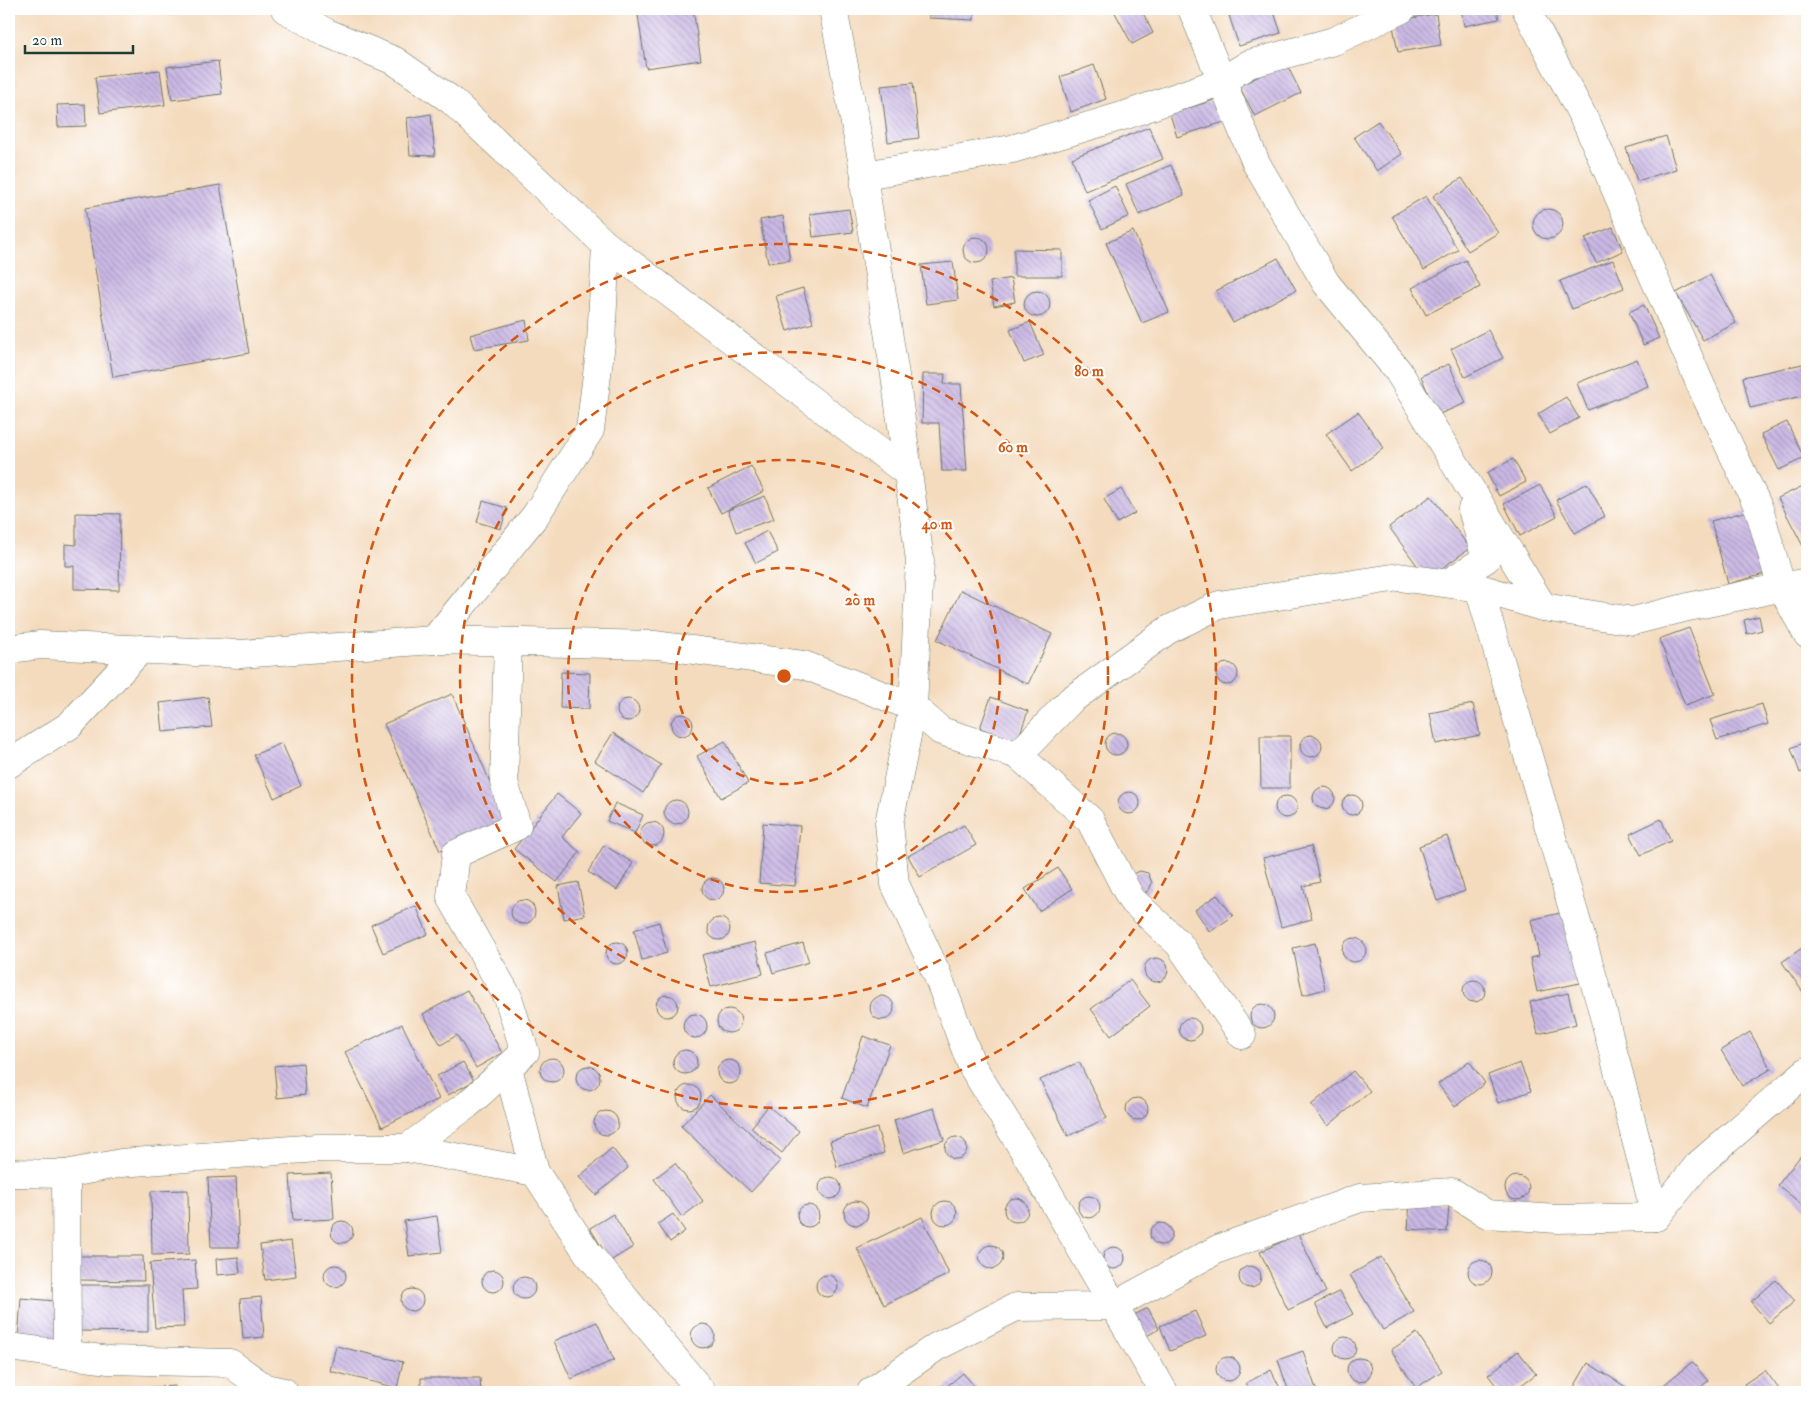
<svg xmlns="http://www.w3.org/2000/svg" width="1816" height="1401" font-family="'IM FELL Double Pica',serif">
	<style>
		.building { fill: url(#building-back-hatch) }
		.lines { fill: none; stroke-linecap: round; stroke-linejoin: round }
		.street-casing { stroke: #6a7464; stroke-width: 29 }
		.street { stroke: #fff; stroke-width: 28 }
		.ring { fill: none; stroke: #d45610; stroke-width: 2.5; stroke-dasharray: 9 6 }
		.centre { fill: #d45610; stroke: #fff; stroke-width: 2.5 }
		.ring-label { font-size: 15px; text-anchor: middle; font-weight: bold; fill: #d45610; stroke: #fff; stroke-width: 4; stroke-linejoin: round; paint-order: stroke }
	</style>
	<defs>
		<pattern id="building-back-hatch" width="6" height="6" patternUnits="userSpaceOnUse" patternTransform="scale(1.25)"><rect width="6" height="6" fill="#cbb8e5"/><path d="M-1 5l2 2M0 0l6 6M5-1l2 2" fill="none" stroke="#a497ba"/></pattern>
	</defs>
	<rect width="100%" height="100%" fill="#fff"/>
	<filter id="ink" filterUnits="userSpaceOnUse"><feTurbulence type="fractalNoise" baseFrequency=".02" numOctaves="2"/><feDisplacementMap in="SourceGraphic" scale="10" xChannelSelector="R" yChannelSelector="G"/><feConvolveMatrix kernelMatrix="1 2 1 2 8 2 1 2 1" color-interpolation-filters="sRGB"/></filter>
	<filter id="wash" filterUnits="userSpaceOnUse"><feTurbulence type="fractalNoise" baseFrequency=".0096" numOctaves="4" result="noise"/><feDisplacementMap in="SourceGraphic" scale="20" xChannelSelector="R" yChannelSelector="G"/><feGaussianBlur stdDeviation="1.12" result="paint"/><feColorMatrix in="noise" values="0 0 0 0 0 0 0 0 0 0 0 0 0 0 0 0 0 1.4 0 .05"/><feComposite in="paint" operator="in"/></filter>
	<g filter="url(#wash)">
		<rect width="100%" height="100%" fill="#f4dbbe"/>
		<g id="blocks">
			<!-- building -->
			<g class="building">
				<path d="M637,9h56l8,51 -55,8z"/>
				<path d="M929,9h45v11l-45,-2z"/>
				<path d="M1113,9h28l12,24 -21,11z"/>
				<path d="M1227,9h46l8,24 -42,13z"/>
				<path d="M1461,9h36l2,10 -35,7z"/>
				<path d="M1436,14l5,31 -43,7 -6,-31z"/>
				<path d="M218,61l4,33 -50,6 -5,-33z"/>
				<path d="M1286,63l15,30 -46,23 -16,-30z"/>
				<path d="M1094,65l12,34 -35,13 -11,-35z"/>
				<path d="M160,70l5,35 -65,8 -5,-36z"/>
				<path d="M913,83l6,55 -31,4 -7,-56z"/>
				<path d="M1217,99l7,23 -47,15 -7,-23z"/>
				<path d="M85,104l1,22 -28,1 -1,-22z"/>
				<path d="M431,114l4,42 -25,-1 -3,-37z"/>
				<path d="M1378,121l24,33 -25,17 -23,-34z"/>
				<path d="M1149,127l14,32 -78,32 -13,-33z"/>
				<path d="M1666,136l10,33 -39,12 -11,-33z"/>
				<path d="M1171,165l13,30 -45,20 -13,-31z"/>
				<path d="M1462,178l36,55 -30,18 -35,-55z"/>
				<path d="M220,185l29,168 -136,24 -28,-169z"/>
				<path d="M1115,186l14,30 -27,13 -14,-29z"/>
				<path d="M1426,196l32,54 -34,20 -32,-54z"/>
				<path d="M849,209l4,23 -40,5 -3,-23z"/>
				<circle cx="1548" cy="224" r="15"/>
				<path d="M783,216l7,44 -22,3 -8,-43z"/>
				<path d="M1613,227l10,24 -27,12 -11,-25z"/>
				<path d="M1133,231l36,81 -27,11 -36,-80z"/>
				<circle cx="976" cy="250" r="13"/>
				<path d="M1014,249l48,1v26h-48z"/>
				<path d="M1278,258l18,32 -63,33 -17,-32z"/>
				<path d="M1466,260l14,27 -54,28 -14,-27z"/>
				<path d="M1613,260l11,28 -52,21 -12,-28z"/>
				<path d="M953,262l5,38 -32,4 -5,-39z"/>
				<path d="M1710,275l26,48 -33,17 -27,-47z"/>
				<path d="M1011,278l4,24 -21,4 -4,-24z"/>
				<path d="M803,288l10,35 -26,8 -11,-35z"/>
				<circle cx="1037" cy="304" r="13"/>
				<path d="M1644,305l15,33 -16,7 -14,-33z"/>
				<path d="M526,320l3,20 -55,9 -4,-14z"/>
				<path d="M1030,322l14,33 -20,8 -14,-33z"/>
				<path d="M1488,330l15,28 -38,19 -14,-28z"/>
				<path d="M1637,359l11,27 -60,24 -11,-27z"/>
				<path d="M1807,363v32l-57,13 -7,-31z"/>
				<path d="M1449,364l17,39 -29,12 -16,-39z"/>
				<path d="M923,374h22l-1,10h17l6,87h-25l-3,-48h-17z"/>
				<path d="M1566,397l13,21 -29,16 -12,-20z"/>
				<path d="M1358,412l26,36 -32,23 -26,-37z"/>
				<path d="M1787,422l17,36 -25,12 -18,-36z"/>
				<path d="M1513,459l13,23 -27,14 -12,-23z"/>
				<path d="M751,466l13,25 -43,22 -13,-25z"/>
				<path d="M1587,483l18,33 -30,17 -19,-33z"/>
				<path d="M1807,484v62l-3,2 -26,-50z"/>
				<path d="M1540,485l17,31 -37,20 -16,-32z"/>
				<path d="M1121,489l14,24 -18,10 -13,-24z"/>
				<path d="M765,496l9,23 -38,13 -8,-22z"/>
				<path d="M1431,496l39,52 -43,31 -38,-52z"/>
				<path d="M483,501l24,7 -6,21 -24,-7z"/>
				<path d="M1747,511l17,63 -36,10 -17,-63z"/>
				<path d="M76,513l44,1 -1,76 -45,-1v-23h-9v-22l11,1z"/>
				<path d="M767,531l11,21 -22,11 -11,-20z"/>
				<path d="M961,590l91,44 -24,50 -91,-44z"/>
				<path d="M1759,616l3,14 -15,4 -3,-14z"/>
				<path d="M1689,628l26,66 -30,11 -26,-66z"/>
				<circle cx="1227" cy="674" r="11"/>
				<path d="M561,672l29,1 -1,36 -29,-1z"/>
				<path d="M452,694l55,127 -67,30 -56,-127z"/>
				<path d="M208,697l4,30 -49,5 -3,-29z"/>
				<path d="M991,697l37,14 -11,31 -37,-14z"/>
				<circle cx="628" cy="710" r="11"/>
				<path d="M1473,704l7,31 -44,9 -6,-31z"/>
				<path d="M1762,704l6,20 -51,16 -7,-20z"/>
				<circle cx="682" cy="725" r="11"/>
				<circle cx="1116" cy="744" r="11"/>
				<path d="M613,733l48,32 -18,28 -48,-32z"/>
				<circle cx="1311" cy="746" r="11"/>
				<path d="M1260,736h30v52h-29z"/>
				<path d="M725,741l23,42 -27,15 -24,-42z"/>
				<path d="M1805,742l2,6v22l-7,3 -9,-25z"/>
				<path d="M282,743l19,43 -27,12 -20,-43z"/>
				<circle cx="1324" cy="798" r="11"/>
				<circle cx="1129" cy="803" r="11"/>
				<path d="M557,794l24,19 -19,24 18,15 -23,30 -43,-33z"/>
				<circle cx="1352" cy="805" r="10"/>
				<circle cx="1286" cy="807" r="11"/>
				<circle cx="676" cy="812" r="12"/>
				<path d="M615,803l28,12 -8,18 -28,-12z"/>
				<path d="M1661,819l10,22 -30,14 -11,-21z"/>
				<circle cx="652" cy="834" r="12"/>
				<path d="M763,823l37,3 -5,60 -36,-3z"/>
				<path d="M964,825l12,20 -56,32 -12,-21z"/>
				<path d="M1447,836l18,55 -28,10 -18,-55z"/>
				<path d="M604,845l29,18 -16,27 -29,-18z"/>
				<path d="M1311,846l9,36 -17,4 9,33 -31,8 -18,-69z"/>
				<path d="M1058,868l14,21 -33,22 -14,-22z"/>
				<path d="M1140,871l8,2 4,10 -3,7 -6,4 -10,-20z"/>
				<circle cx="713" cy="889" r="11"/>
				<path d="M578,882l7,33 -21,4 -6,-33z"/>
				<path d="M1217,895l16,21 -23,16 -15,-22z"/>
				<circle cx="523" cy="912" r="12"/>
				<path d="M416,906l12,28 -45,19 -12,-28z"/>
				<path d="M1564,912l16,71 -43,9 -7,-34 9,-2 -8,-36z"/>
				<circle cx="719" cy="929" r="11"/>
				<path d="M659,922l8,31 -25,7 -8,-30z"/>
				<circle cx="1354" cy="950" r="12"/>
				<circle cx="617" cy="953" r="11"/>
				<path d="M755,942l8,32 -52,13 -9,-32z"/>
				<path d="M803,943l6,19 -36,11 -6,-20z"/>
				<path d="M1315,943l10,46 -22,6 -10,-47z"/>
				<path d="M1802,948l5,8v42l-25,-36z"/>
				<circle cx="1156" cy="970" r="12"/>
				<circle cx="1474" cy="991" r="11"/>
				<path d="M1130,980l20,26 -39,30 -20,-27z"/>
				<path d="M467,990l35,63 -26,15 -19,-33 -16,10 -18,-31z"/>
				<path d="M1568,993l8,31 -38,10 -8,-32z"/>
				<circle cx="667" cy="1006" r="11"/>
				<circle cx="882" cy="1008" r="12"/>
				<circle cx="1262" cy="1016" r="12"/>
				<circle cx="729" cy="1021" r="12"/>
				<circle cx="695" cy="1026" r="12"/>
				<circle cx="1190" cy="1029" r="11"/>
				<path d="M402,1024l37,75 -57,28 -37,-75z"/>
				<path d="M1750,1032l21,37 -29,17 -21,-36z"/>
				<path d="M863,1036l27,9 -23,63 -25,-10z"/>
				<circle cx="685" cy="1062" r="12"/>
				<circle cx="552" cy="1070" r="12"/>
				<circle cx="729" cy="1072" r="12"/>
				<path d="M1469,1061l16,22 -30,24 -17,-23z"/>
				<path d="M463,1062l11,19 -26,14 -11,-19z"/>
				<path d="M1079,1062l28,56 -39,18 -28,-56z"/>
				<path d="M303,1063l2,32 -28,3 -3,-32z"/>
				<path d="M1520,1063l11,28 -33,12 -10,-28z"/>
				<circle cx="588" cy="1078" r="12"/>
				<path d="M1353,1071l17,20 -42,35 -17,-21z"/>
				<circle cx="689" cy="1097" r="12"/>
				<path d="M710,1095l70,66 -29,31 -70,-66z"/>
				<circle cx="1137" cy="1109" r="11"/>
				<path d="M768,1106l31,25 -17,22 -31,-25z"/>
				<path d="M934,1108l10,32 -41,13 -9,-33z"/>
				<circle cx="606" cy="1123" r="12"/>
				<path d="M877,1128l7,25 -47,14 -7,-26z"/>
				<circle cx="956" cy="1148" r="11"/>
				<path d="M612,1148l16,20 -32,27 -17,-18z"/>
				<path d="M1802,1154l5,4v51l-29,-24z"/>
				<path d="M675,1163l28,38 -21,16 -28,-38z"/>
				<path d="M331,1173l3,46 -41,2 -3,-46z"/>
				<circle cx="1517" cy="1188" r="12"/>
				<circle cx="830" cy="1188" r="11"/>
				<path d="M236,1177l3,70h-28l-3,-69z"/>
				<path d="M188,1190l1,64 -37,1 -1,-64z"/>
				<circle cx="1089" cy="1207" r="11"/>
				<circle cx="1016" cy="1210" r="12"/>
				<path d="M1410,1201l39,3 -2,28 -39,-3z"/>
				<circle cx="856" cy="1213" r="12"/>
				<circle cx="945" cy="1213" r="12"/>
				<circle cx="808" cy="1216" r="11"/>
				<path d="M613,1214l20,33 -23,14 -20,-33z"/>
				<path d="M673,1214l12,17 -15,11 -12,-18z"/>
				<path d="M437,1216l5,36 -33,4 -5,-35z"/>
				<path d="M922,1217l27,57 -65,31 -27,-57z"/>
				<circle cx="342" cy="1232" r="11"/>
				<circle cx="1161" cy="1234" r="11"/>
				<path d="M1298,1234l28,58 -38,18 -28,-58z"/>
				<path d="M291,1241l5,35 -31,4 -5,-35z"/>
				<circle cx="991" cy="1257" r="12"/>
				<circle cx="1114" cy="1258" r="11"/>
				<path d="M79,1256h64l1,25 -65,-1z"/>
				<path d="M238,1257l2,16 -23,2 -1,-16z"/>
				<path d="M1381,1257l33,55 -31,18 -33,-55z"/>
				<path d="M195,1260l2,29 -15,1 2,37 -29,1 -5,-65z"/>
				<circle cx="1480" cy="1272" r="12"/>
				<circle cx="335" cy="1276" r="11"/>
				<circle cx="1250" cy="1277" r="11"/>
				<circle cx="493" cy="1281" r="11"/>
				<circle cx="827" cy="1286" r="11"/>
				<circle cx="524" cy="1288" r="11"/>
				<path d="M1776,1280l19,21 -26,22 -18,-21z"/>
				<path d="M77,1285h71v47l-71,-1z"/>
				<circle cx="412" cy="1300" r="11"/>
				<path d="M1340,1291l13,23 -26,14 -12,-24z"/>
				<path d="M261,1297l3,40 -21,2 -3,-40z"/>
				<path d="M21,1298l46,4 -4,42 -45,-4z"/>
				<path d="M1148,1308l11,21 -16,9 -11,-22z"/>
				<path d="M1195,1311l11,25 -36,15 -10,-25z"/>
				<path d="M597,1322l17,38 -43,19 -17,-38z"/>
				<circle cx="703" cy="1336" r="12"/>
				<path d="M1417,1333l25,38 -26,17 -25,-38z"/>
				<circle cx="1345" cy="1348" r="11"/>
				<path d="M336,1346l67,16 -6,26 -67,-17z"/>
				<path d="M1303,1351l14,41h-28l-11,-32z"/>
				<path d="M1518,1351l18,23 -24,18h-11l-13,-17z"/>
				<circle cx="1228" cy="1369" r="12"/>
				<circle cx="1359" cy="1370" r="12"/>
				<path d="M1692,1362l16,19 -13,11h-40z"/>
				<path d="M1588,1363l38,24 -3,5h-41l-8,-5z"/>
				<path d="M1271,1370l11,22h-32l-4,-9z"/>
				<path d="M1765,1370l16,22h-31l-6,-8z"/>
				<path d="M963,1373l16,19h-39z"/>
				<path d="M421,1378h59l1,14h-60z"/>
				<path d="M1807,1383v9h-12z"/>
				<path d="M175,1386v6h-37v-4z"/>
			</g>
		</g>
	</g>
	<g filter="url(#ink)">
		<use href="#blocks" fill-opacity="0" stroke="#6a7464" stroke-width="1"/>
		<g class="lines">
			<defs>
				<g id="street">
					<path d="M285,9l42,24 68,28 56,39 155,145 303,229"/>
					<path d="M833,9l32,166v14l30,186 25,186 -7,146 -24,116 6,61 42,90 35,92 51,83 141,243"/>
					<path d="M1192,9l64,154 70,120 72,88 145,236"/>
					<path d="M1526,9l62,117 114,262 57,121 23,79 25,46"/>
					<path d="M865,175l147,-26 114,-34 96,-34 27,-17 85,-23 68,-32"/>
					<path d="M1448,583l38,-24 -14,-50"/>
					<path d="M1479,588l122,417 55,212"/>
					<path d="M434,640l101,-124 55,-86 11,-87 5,-98"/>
					<path d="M9,649l31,-4 200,9 194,-14 222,5 148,20 109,42 28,24 77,24 53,-55 97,-70 51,-25 180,-28 80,11 64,19 90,14 55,-14 119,-25"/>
					<path d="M1018,755l72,65 41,79 48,45 63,91"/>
					<path d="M9,764l61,-39 71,-76"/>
					<path d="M508,1068l27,104"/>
					<path d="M407,1148l128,24 52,80 115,140"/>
					<path d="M9,1173l57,1 55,-11 197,-15h89l60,-43 58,-53 -17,-55 -57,-100 5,-43 61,-28 -13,-44 4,-140"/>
					<path d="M66,1174l1,180"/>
					<path d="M9,1347l100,13 121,3 35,25 19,4"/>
					<path d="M871,1392l65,-45 80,-40 97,-1 105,-57 142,-51 92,-6 35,22 70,5 99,-2 42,-52 109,-94"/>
				</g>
			</defs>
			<!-- street casing -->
			<use href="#street" class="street-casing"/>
			<!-- street -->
			<use href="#street" class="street"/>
		</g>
	</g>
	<!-- distance rings -->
	<g class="ring">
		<circle cx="784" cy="676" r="108"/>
		<circle cx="784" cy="676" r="216"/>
		<circle cx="784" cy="676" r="324"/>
		<circle cx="784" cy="676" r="432"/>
	</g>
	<circle cx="784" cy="676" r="8" class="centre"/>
	<g class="ring-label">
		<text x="1089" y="376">80 m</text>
		<text x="1013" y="452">60 m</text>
		<text x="937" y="529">40 m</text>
		<text x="860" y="605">20 m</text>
	</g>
	<!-- margin -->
	<rect width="1816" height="1401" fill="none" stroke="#fff" stroke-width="30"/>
	<!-- scale -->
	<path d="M25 45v8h108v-8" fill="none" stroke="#1f3d34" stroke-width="2.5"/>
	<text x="32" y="45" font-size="15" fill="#1f3d34" stroke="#ffffff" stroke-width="4" paint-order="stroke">20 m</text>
</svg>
